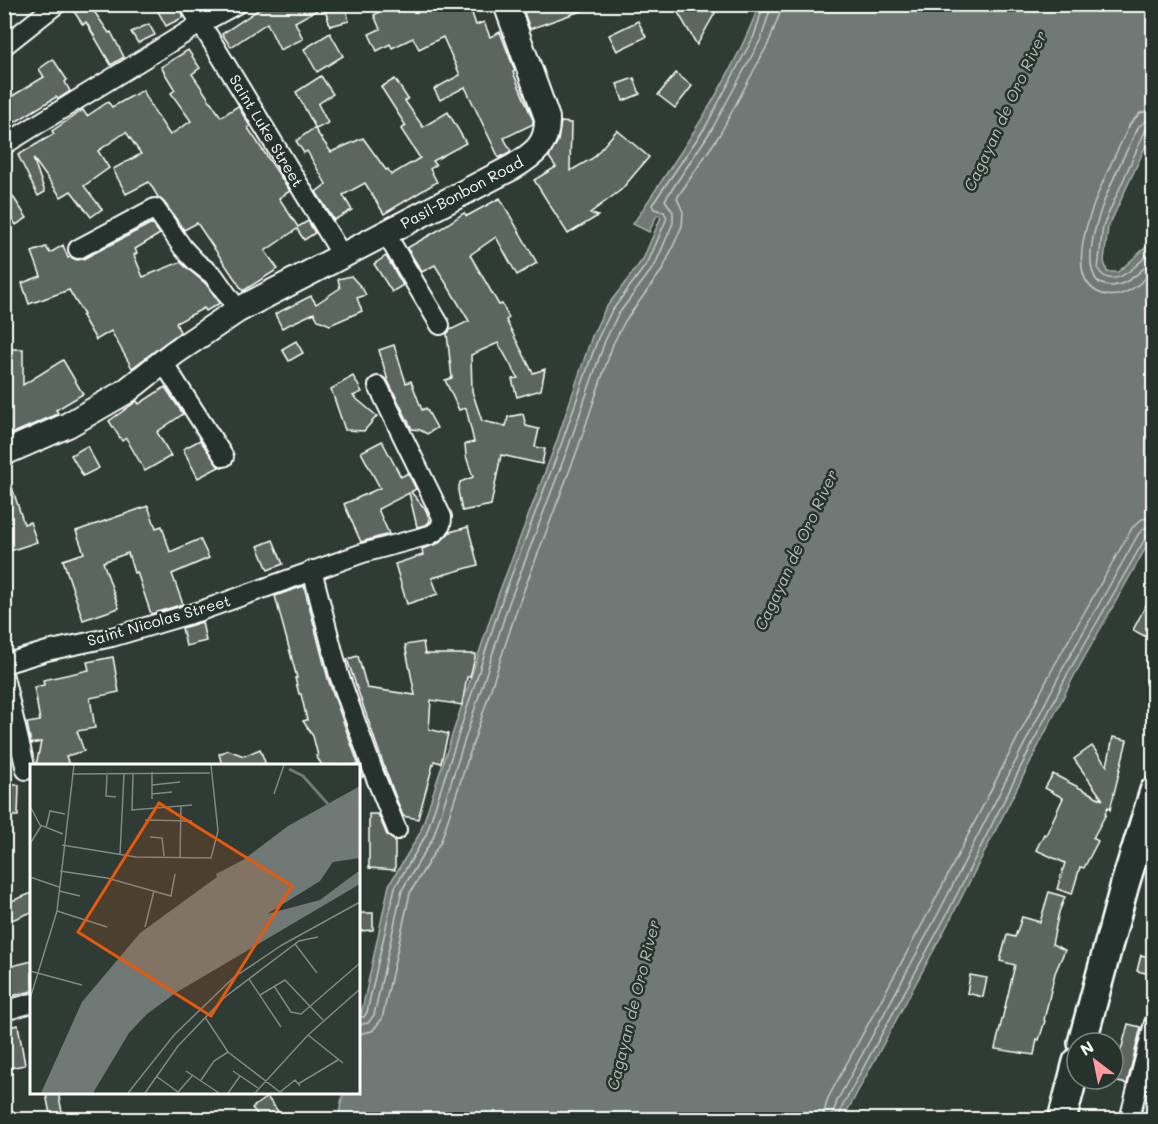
<svg xmlns="http://www.w3.org/2000/svg" width="1158" height="1124" font-family="Mali,sans-serif">
	<style>
		.water { fill: #707975; stroke: #a9afac; stroke-width: 1.5 }
		.lines { fill: none; stroke-linecap: round; stroke-linejoin: round }
		.shore { stroke: #c6c9c8; stroke-width: 1.5 }
		.building { fill: #5b6661; stroke: #fff; stroke-width: 1.5 }
		.minor-casing { stroke: #fff; stroke-width: 22 }
		.tertiary-casing { stroke: #fff; stroke-width: 28 }
		.secondary-casing { stroke: #fff; stroke-width: 32 }
		.minor { stroke: #26332d; stroke-width: 18 }
		.tertiary { stroke: #26332d; stroke-width: 24 }
		.secondary { stroke: #26332d; stroke-width: 27 }
		.labels { text-anchor: middle; stroke-width: 5; stroke-linejoin: round; paint-order: stroke }
		.street-label { font-size: 15px; fill: #fff; stroke: #26332d }
		.water-label { font-size: 16px; font-style: italic; fill: #b8bcba; stroke: #26332d }
		.inset-river { fill: none; stroke: #707975; stroke-width: 3 }
		.inset-road { fill: none; stroke: #828986; stroke-width: 1.5 }
		.view { fill: #e8590c; fill-opacity: 0.15; stroke: #e8590c; stroke-width: 3 }
		.inset-edge { fill: none; stroke: #fff; stroke-width: 3 }
	</style>
	<rect width="100%" height="100%" fill="#2f3b35"/>
	<filter id="ink" filterUnits="userSpaceOnUse"><feTurbulence type="fractalNoise" baseFrequency=".0167" numOctaves="2"/><feDisplacementMap in="SourceGraphic" scale="12" xChannelSelector="R" yChannelSelector="G"/><feConvolveMatrix kernelMatrix="1 2 1 2 8 2 1 2 1" color-interpolation-filters="sRGB"/></filter>
	<g filter="url(#ink)">
		<!-- water -->
		<path class="water" d="M759,5h394v125l-45,98 -4,33 3,11h11l35,-31v294l-79,141 -123,242 -108,201h-505l5,-26 15,-1 1,-68 30,-139 31,-52 77,-235 59,-155 36,-107 13,-27 38,-50 18,-42 -4,-2 -8,17 -16,-8c46,-70 97,-140 126,-219z"/>
		<g class="lines">
			<!-- shore -->
			<g class="shore">
				<path d="M1154,110l-14,3 -10,11c-14,31 -82,151 -28,170 21,7 37,-10 52,-23"/>
				<path d="M1154,119l-8,2 -7,5c-16,32 -67,126 -41,156 22,13 40,-9 56,-23"/>
				<path d="M1154,127h-5l-4,4 -42,95 -5,43c15,26 42,-8 56,-20"/>
				<path d="M358,1017h6l3,-5 28,-125 31,-52 76,-235 59,-155 37,-107 13,-26 37,-50 19,-44 -3,-6 -10,-3 -2,-4 54,-79 48,-90 10,-32"/>
				<path d="M358,1025l10,-2 6,-8 28,-125 31,-52 76,-235 59,-155 37,-107 12,-25 38,-51 18,-42v-11l-8,-12 47,-71 49,-90 11,-35"/>
				<path d="M358,1034l14,-3 10,-12 28,-126 31,-52 77,-235 59,-155 36,-107 12,-23 38,-52 19,-43 1,-14 -6,-14 43,-64 48,-90 12,-31 1,-9"/>
				<path d="M822,1120l6,-22 103,-190 123,-242 78,-138 10,-9 12,-2"/>
				<path d="M831,1120l6,-19 102,-189 123,-242 77,-137 7,-6 8,-1"/>
				<path d="M838,1120l5,-15 103,-189 122,-243 78,-136 8,-4"/>
			</g>
		</g>
		<!-- building -->
		<g class="building">
			<path d="M69,4h20l20,29 2,-1 13,25 -13,8 -25,-43 -3,3z"/>
			<path d="M154,4h24l6,13 -18,9z"/>
			<path d="M267,4h78l4,17 -19,5 -6,-20 -29,16 8,17 -23,11 -13,-27 -36,24 -9,-13z"/>
			<path d="M395,4h74l7,21 8,-3 6,15 10,-5 15,39 -2,1 20,48v4l-29,14 7,13 -12,7 -34,-71 -25,13 -6,-11 26,-14 -17,-38 -24,12 -6,-11 -21,10 -2,-4 -13,7 -8,-17 11,-5 -6,-14z"/>
			<path d="M521,4h73l1,2 -65,23z"/>
			<path d="M673,4h47l-23,41z"/>
			<path d="M638,21l8,16 -29,14 -8,-16z"/>
			<path d="M149,24l6,11 -17,8 -7,-11z"/>
			<path d="M330,33l13,23 -26,16 -13,-23z"/>
			<path d="M188,50l12,18 -8,6 29,43 17,-11 12,20 -2,2 42,63 -11,7 19,29 10,-6 7,12 -11,7 -7,-11 -32,22 13,18 -35,22 -46,-68 -13,7 -20,-28 -6,-5 -9,-15 -23,12 -13,-25 28,-15 -15,-22 -28,19 11,17 -25,18 18,23 -11,8 -20,-26 -10,6 -28,-39 12,34 -7,4 -20,-41 36,-21 -2,-3 31,-21 4,6 21,-14 4,5 31,-17 11,21 16,24 21,-14 -20,-28 4,-3 -14,-23z"/>
			<path d="M53,59l14,21 -2,2 5,9 -12,8 -2,-2 -52,32v-28l40,-24 -5,-8z"/>
			<path d="M676,73l16,13 -17,22 -17,-13z"/>
			<path d="M321,76l12,18 -15,10 10,19 -12,6 -20,-37z"/>
			<path d="M634,78l6,16 -17,7 -6,-17z"/>
			<path d="M395,79l13,20 -3,2 18,26 25,-15 18,31 -33,18 3,4 -6,4 7,13 -53,32 -19,-31 -22,12 9,15 -18,10 -18,-28 10,-8 -19,-33 -3,2 -8,-12 18,-13 17,24 32,-14 23,32 2,-1 3,6 29,-17 -19,-29 5,-3 -25,-39z"/>
			<path d="M561,122l10,1 -1,48 23,-13 24,-28 32,27 -28,33 -31,23 8,3 -30,18 -34,-54 22,-13 -7,-10 9,-16z"/>
			<path d="M4,183l23,35 -11,7 -12,-18z"/>
			<path d="M500,198l37,65 -20,12 -21,-38 -26,18 29,50 3,-1 7,14 -3,2 27,53 12,-4 -4,21 -24,7 -5,-18 6,-1 -20,-35 -27,12 1,36 10,30 24,5 2,-9 15,-3 3,12 13,3 -4,18 10,2 -3,15 -41,-9 -10,50 -29,6 -4,-20 2,-9 13,-5 -7,-21 -1,-12 9,-2 -8,-34 -7,2 -14,-30 7,-2 -5,-44 3,-4 19,-9 -34,-56 -13,7 -15,-24 30,-17 27,-18 3,3z"/>
			<path d="M152,223l8,11 -25,15 2,4 -3,2 9,22 37,-15 26,22 14,19 -14,8 -2,-3 -28,15 4,9 -48,36 -21,-37 -15,9 -14,-24 2,-1 -15,-25 -40,14 -7,-21 19,-7 -9,-24 14,-5 4,6 13,-8 5,13 2,-1 7,3 6,-1z"/>
			<path d="M386,256l17,29 -11,7 -18,-28z"/>
			<path d="M351,276l11,12 4,7 -9,3 5,13 -32,14 -12,-5 -4,-7 -32,15 -7,-14 36,-18 5,8 24,-16 -2,-9z"/>
			<path d="M296,341l7,12 -14,8 -7,-12z"/>
			<path d="M394,345l12,38 5,-2 11,29 4,-2 11,20 -10,6 -7,-4 -8,-1 -24,-48 -9,-31z"/>
			<path d="M4,349h19v36l40,-25 20,34 -27,16 2,3 -5,3 -49,21z"/>
			<path d="M353,376l9,16 -9,4 24,20 -13,15 -19,-1 -14,-41z"/>
			<path d="M165,387l18,27 -26,18 14,24 -26,15 -19,-33 -4,3 -13,-20 28,-20 2,3z"/>
			<path d="M200,440l19,27 -21,11 -15,-29z"/>
			<path d="M382,441l19,36 7,-4 8,16 -5,3 15,18 4,11 -4,4 -9,2 -8,-34 -31,16 11,25 -28,8 -17,-38 36,-16 -19,-36z"/>
			<path d="M87,446l12,22 -16,8 -12,-21z"/>
			<path d="M4,472h3l17,52 6,-2 7,20 -33,11z"/>
			<path d="M148,506l8,22 6,-2 8,26 30,-13 9,19 -37,16 11,30 -32,10 -14,-42 -3,1 -6,-20 -25,9 16,46 -36,12 -20,-60 21,-7 -8,-22z"/>
			<path d="M468,527l10,38 -46,13 6,16 -31,10 -12,-40 28,-9 -1,-6 17,-6 11,-11z"/>
			<path d="M273,540l10,24 -15,6 -10,-24z"/>
			<path d="M304,586l24,93 35,98 -5,1v-13h-36l-6,-9h2l-5,-20 -10,-15 4,-1 -6,-26h-2l-4,-16h2l-22,-82z"/>
			<path d="M1154,590v51l-21,-11z"/>
			<path d="M202,622l4,19 -20,5 -4,-18z"/>
			<path d="M423,642l2,12h51l-6,23h-3l-5,28 -31,-5 -2,29 19,5 -7,29 -7,-2 -16,58 -15,-3 -17,-44 -39,-113 11,-3 9,32 48,7 -10,-50z"/>
			<path d="M113,657l6,35 -29,6 5,30 -18,3 7,20 -18,5 3,9h-33l5,-23 -10,2 -4,-21 13,-2 -6,-34 10,-2 -1,-5 46,-10 -2,-8z"/>
			<path d="M1113,737l14,3 -17,70 -2,-3 -3,6 1,1 -13,24 5,3 -14,27 -4,-1 -8,27 -15,-5 8,-26 -29,-13 8,-16 2,1 17,-37 -18,-10 8,-14 50,26 -29,-41 18,-13 15,20z"/>
			<path d="M260,749l6,16h-44l-3,-11 9,-4 16,6z"/>
			<path d="M4,785h15l-1,31h-14z"/>
			<path d="M369,814h9l9,21 8,6v29l-26,-2z"/>
			<path d="M1049,892l16,5 -6,15 -7,32 13,6 -10,23 -11,47 1,1 -6,19 -2,-1 -3,16 -39,-6 20,-84 -15,-4 7,-26 8,2 7,-20 18,5z"/>
			<path d="M32,893v19l-28,11v-19z"/>
			<path d="M360,913h13v17l-13,1z"/>
			<path d="M1141,955l13,3v17l-17,-4z"/>
			<path d="M32,961v30l-28,7v-30z"/>
			<path d="M970,975l17,3 -4,19 -16,-4z"/>
			<path d="M1128,1024l13,3 -14,57 -14,-3z"/>
			<path d="M18,1025l7,40 -21,4v-41z"/>
			<path d="M58,1092l4,20 -12,2 -4,-20z"/>
			<path d="M267,1097l17,22h-23l-9,-11z"/>
		</g>
		<g class="lines">
			<defs>
				<g id="minor">
					<path d="M189,4l154,253"/>
					<path d="M4,46l53,-42"/>
					<path d="M4,145l196,-121 37,-20"/>
					<path d="M386,234l54,91"/>
					<path d="M78,249l77,-41 28,40 13,14 18,14 24,34"/>
					<path d="M163,362l61,95"/>
					<path d="M312,570l27,105 36,101 22,54"/>
					<path d="M4,664l43,-13 65,-14 88,-26 163,-58 67,-18c9,-5 12,-8 12,-18l-64,-131"/>
					<path d="M4,677l22,93"/>
					<path d="M4,1011l28,-8"/>
					<path d="M1129,1120l25,-97"/>
				</g>
				<path id="tertiary" d="M4,453l64,-28 57,-33 49,-39 64,-43 275,-143c21,-13 35,-22 34,-49l-41,-114"/>
				<g id="secondary">
					<path d="M1082,1043l43,-159 29,-93"/>
					<path d="M1062,1120l15,-58"/>
				</g>
			</defs>
			<!-- minor casing -->
			<use href="#minor" class="minor-casing"/>
			<!-- tertiary casing -->
			<use href="#tertiary" class="tertiary-casing"/>
			<!-- secondary casing -->
			<use href="#secondary" class="secondary-casing"/>
			<!-- minor -->
			<use href="#minor" class="minor"/>
			<!-- tertiary -->
			<use href="#tertiary" class="tertiary"/>
			<!-- secondary -->
			<use href="#secondary" class="secondary"/>
		</g>
	</g>
	<g class="labels">
		<!-- street labels -->
		<g class="street-label">
			<text transform="translate(266 131) rotate(59)" y="5">Saint Luke Street</text>
			<text transform="translate(462 193) rotate(-28)" y="5">Pasil-Bonbon Road</text>
			<text transform="translate(159 621) rotate(-16)" y="5">Saint Nicolas Street</text>
		</g>
		<!-- water labels -->
		<g class="water-label">
			<text transform="translate(1005 111) rotate(-65)" y="6">Cagayan de Oro River</text>
			<text transform="translate(796 550) rotate(-65)" y="6">Cagayan de Oro River</text>
			<text transform="translate(633 1005) rotate(-76)" y="6">Cagayan de Oro River</text>
		</g>
	</g>
	<!-- overview -->
	<g transform="translate(30 764)">
		<rect width="330" height="330" fill="#2f3b35"/>
		<path d="M330,22v72l-27,4 -13,19 -53,33 53,-14 40,-30v14l-183,108 -30,22 -18,19 -36,60h-52l41,-91 58,-69 77,-56 -1,-3 27,-14 45,-34z" fill="#707975"/>
		<path class="inset-river" d="M259,5l14,7 25,28"/>
		<path class="inset-road" d="M122,8v27M103,9l-1,37 60,-5M42,10l138,-1M77,11l-1,21 10,1M122,21l28,-3M122,30l20,-2M244,30l10,-29M0,42l10,19 23,9M115,56l47,1M16,64l4,-17 15,3M120,73l12,1 2,18M0,80l11,-18M32,81l74,12 75,1 7,-27 -7,-66M90,90l4,-80M150,93l1,-51M30,107l47,7 64,18 4,-22M0,113l29,10M29,127l21,5M27,147l50,16M115,163l9,-36M265,180l22,29M0,207l52,14M219,215l32,48M244,222l17,26 10,2 59,-51M230,231l25,-15 38,40M0,235l27,-88 17,-146M175,253l23,35 52,40 15,-12 5,6M278,271l35,28M156,307l33,22M203,307l25,17M126,312l22,16 15,-17M171,316l13,-19 14,-9M268,320l40,-24M98,329l46,-58 59,-57 49,-33 78,-43M115,329l33,-47 47,-49 74,-56 19,-4M198,329l12,-17M225,329l53,-58 52,-46"/>
		<path class="view" d="M129,39l133,83 -81,130 -133,-84z"/>
		<rect width="330" height="330" class="inset-edge"/>
	</g>
	<!-- margin -->
	<rect width="1158" height="1124" fill="none" stroke="#26332d" stroke-width="24"/>
	<rect x="12" y="12" width="1134" height="1100" fill="none" stroke="#fff" stroke-width="2" filter="url(#ink)"/>
	<!-- north arrow -->
	<g transform="translate(1095 1061) rotate(328)"><circle r="28" fill="#26332d" stroke="#7d8581" stroke-width="1.5"/>
	<path d="M0-4.5L10 22L0 15L-10 22Z" fill="#ff9aa2"/>
	<text y="-9" font-size="16" font-weight="bold" text-anchor="middle" fill="#ffffff">N</text>
	</g>
</svg>
